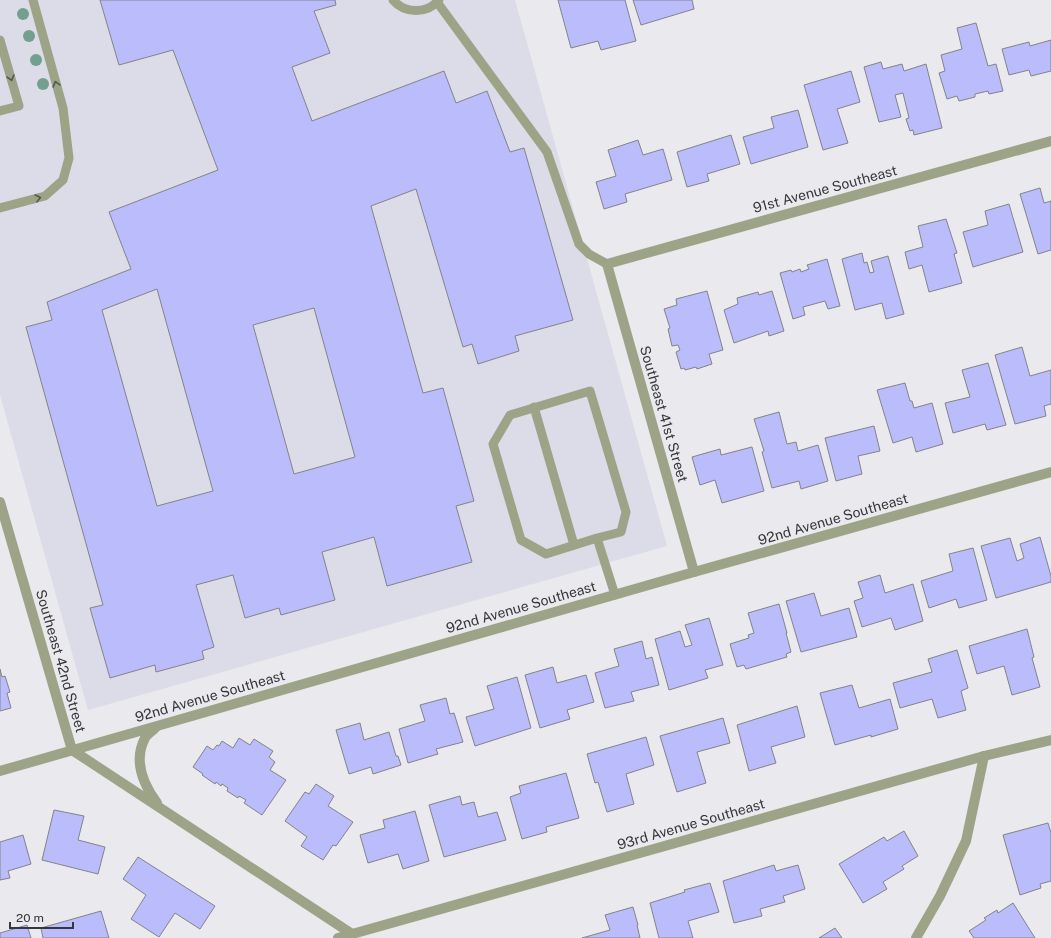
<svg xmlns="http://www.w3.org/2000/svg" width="1051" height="938" font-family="'Public Sans',sans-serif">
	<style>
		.built { fill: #dbdce7 }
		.building { fill: #babcfc; stroke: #838387; fill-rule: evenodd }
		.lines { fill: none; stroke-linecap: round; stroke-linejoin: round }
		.service { stroke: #9da387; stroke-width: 9 }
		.minor { stroke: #9da387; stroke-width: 10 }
		.tree { fill: #73a08e }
		.oneway { stroke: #565750 }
		.labels { text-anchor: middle; stroke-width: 3; stroke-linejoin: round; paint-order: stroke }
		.street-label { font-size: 14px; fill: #373739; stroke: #e9e9ee }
	</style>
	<rect width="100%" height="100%" fill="#e9e9ee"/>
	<!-- built -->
	<path class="built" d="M0,0h515l152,546 -579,164 -88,-315z"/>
	<!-- building -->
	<g class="building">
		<path d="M100,0h235l1,5 -22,6 16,42 -38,14 20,54 132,-50 12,32 31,-12 23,61 14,-4 49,172 -58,16 4,15 -41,13 -6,-20 -9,3 -47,-158 -45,17 52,187 20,-5 31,113 -18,5 16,56 -85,24 -13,-49 -52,15 13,48 -54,15 -2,-7 -34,10 -12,-43 -37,10 18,62 -12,4 2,8 -48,13 -1,-7 -45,13 -20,-70 13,-3 -77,-278 26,-7 -5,-18 84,-33 -22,-57 109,-42 -45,-120 -54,15zM157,289l56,202 -56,15 -55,-196zM314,308l41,149 -61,17 -41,-149z"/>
		<path d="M558,0h67l11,41 -35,9 -3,-9 -27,7z"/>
		<path d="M633,0h59l2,9 -53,16z"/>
		<path d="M976,23l12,43 8,-2 7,27 -14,3 -1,-3 -13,3v3l-16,4 -2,-5 -10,3 -8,-26 6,-2 -4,-16 21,-6 -5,-21z"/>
		<path d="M1051,40v31l-20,5 -2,-6 -20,5 -7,-26 27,-7 1,4z"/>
		<path d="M881,62l2,7 19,-5 2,7 22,-7 16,64 -28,7 -1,-5 -3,1 -4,-12 3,-1 -6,-25 -8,2 6,22 -22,5 -15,-55z"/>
		<path d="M851,71l9,31 -23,7 11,34 -25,7 -19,-65z"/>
		<path d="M798,110l10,37 -57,17 -8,-27 31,-9 -3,-11z"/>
		<path d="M731,135l9,29 -33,10 2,7 -22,6 -10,-35z"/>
		<path d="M638,140l5,15 20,-6 9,31 -47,14 2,8 -23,7 -8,-27 20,-6 -8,-26z"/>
		<path d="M1040,188l4,15 7,-2v49l-13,4 -18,-60z"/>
		<path d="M1009,204l14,48 -50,15 -10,-35 25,-7 -3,-14z"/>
		<path d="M946,219l11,34 -3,1 8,29 -33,9 -7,-27 -13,4 -4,-17 18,-5 -5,-21z"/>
		<path d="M862,253l2,10 3,-1 3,11 4,-1 -3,-11 17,-5 16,58 -18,5 -4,-16 -27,7 -13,-51z"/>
		<path d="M827,259l13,47 -12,3 -3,-8 -22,6 2,8 -12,4 -13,-46 11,-3 1,2 8,-3 1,3 8,-3 -2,-4z"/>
		<path d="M707,291l16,59 -14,4 3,10 -15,5 -1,-2 -11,3 -1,-2 -3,1 -5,-17 4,-2 -2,-5 -6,1 -4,-17 2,-1 -6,-19 13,-4 -1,-6z"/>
		<path d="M772,291l12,40 -15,5 -1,-5 -34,12 -10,-33 14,-6 -1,-6 21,-6 1,3z"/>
		<path d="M1022,347l8,29 21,-6v34l-7,2 2,10 -31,8 -20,-69z"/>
		<path d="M988,363l18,62 -19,5 -2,-6 -32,9 -8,-30 25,-6 -8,-27z"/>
		<path d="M905,383l5,18h2l2,7 18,-5 11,41 -27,8 -4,-15 -19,6 -16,-53z"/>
		<path d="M779,412l8,32 9,-2 2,9 20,-6 10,36 -27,8 -2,-8 -27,7 -10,-36 2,-1 -10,-32z"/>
		<path d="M874,426l6,25 -22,5 4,18 -26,7 -11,-43z"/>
		<path d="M752,447l12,44 -42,12 -7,-23 -15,5 -8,-28 28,-8 1,6z"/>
		<path d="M1040,537l11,39v6l-55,16 -15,-52 29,-8 7,23 7,-3 -4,-14z"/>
		<path d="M973,548l14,52 -28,8 -3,-9 -27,9 -8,-27 32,-10 -4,-17z"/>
		<path d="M880,575l5,18 28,-9 10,37 -28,9 -4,-12 -29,9 -8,-26 9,-3 -5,-16z"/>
		<path d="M814,593l7,23 28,-8 8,29 -56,15 -15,-51z"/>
		<path d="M779,604l8,29h-1l5,19 -5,2 1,3 -41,12 -2,-4 -7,2 -7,-23 19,-6 -1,-3 6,-2 -6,-20z"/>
		<path d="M709,618l14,47 -18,5 3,8 -39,12 -14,-51 25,-8 5,16 7,-2 -7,-20z"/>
		<path d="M1027,629l7,28 -2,1 8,29 -28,8 -8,-29 -27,8 -8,-28z"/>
		<path d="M642,641l4,18 6,-2 7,28 -28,7 3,9 -29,7 -10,-35 24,-7 -5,-17z"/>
		<path d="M957,650l11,38 -7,3 5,19 -28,8 -6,-19 -32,9 -7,-25 39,-11 -4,-13z"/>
		<path d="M553,667l4,16 29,-8 8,27 -27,8 3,9 -30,9 -15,-53z"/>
		<path d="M0,669l2,8 3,-1 5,16 -3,1 4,15 -11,3z"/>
		<path d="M517,677l14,51 -56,18 -9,-29 28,-8 -7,-23z"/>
		<path d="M852,685l7,23 31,-9 8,30 -27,8v-2l-36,10 -15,-52z"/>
		<path d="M446,698l4,16 4,-1 9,29 -27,7 2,5 -30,9 -9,-34 26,-8 -5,-16z"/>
		<path d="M797,706l8,31 -34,10 5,16 -27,8 -12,-46z"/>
		<path d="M723,718l7,25 -33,9 9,31 -29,9 -17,-56z"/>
		<path d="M360,723l4,17 25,-8 7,24h2l3,9 -28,9 -2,-7 -22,7 -13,-44z"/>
		<path d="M646,737l8,28 -28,9 8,30 -27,8 -9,-30 -3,1 -8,-29z"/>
		<path d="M239,738l11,7 4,-6 19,12 -4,6 6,5 -5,8 16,10 -24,35 -18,-12 2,-3 -7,-4 -1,2 -11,-7 1,-3 -6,-4 -1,2 -5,-4 -1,2 -13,-9 1,-1 -10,-7 14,-21 6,4 4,-5 2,1 3,-5 11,7z"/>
		<path d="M566,773l13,45 -33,9 1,5 -25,7 -12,-42 11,-4 -2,-7z"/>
		<path d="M316,784l18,12 -6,10 25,16 -17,24 -3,-1 -10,15 -22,-14 6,-9 -22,-16 20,-29 4,2z"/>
		<path d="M460,796l2,9 12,-3 4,15 19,-5 9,28 -62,17 -15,-52z"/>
		<path d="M54,810l30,6 -6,24 27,7 -7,27 -56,-14z"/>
		<path d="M415,811l14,50 -26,8 -5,-15 -30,9 -8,-28 25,-7 -2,-8z"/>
		<path d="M1048,823l3,10v48l-11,3 1,4 -21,7 -17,-60z"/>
		<path d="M904,831l14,25 -16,10 2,3 -21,13 4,7 -24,14 -24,-39 45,-27 3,4z"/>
		<path d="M23,835l8,29 -23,7 2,7 -10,2v-38z"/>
		<path d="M138,857l77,49 -15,23 -25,-16 -16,24 -28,-18 15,-24 -23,-16z"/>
		<path d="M774,865l2,6 22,-6 7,24 -22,7 2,6 -25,7 2,7 -28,7 -11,-42z"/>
		<path d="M710,883l9,29 -31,9 5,17h-34l-9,-35 35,-11 -1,-2z"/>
		<path d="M1013,903l22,35h-61l-5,-7 17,-11 -2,-2 13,-8 1,3z"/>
		<path d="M633,907l5,18h-1l3,13h-58l28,-8 -5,-15z"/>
		<path d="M101,911l8,27h-66l-2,-10z"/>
		<path d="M27,925l4,13h-31v-5z"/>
		<path d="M835,928l7,10h-23z"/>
	</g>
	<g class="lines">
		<!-- service -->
		<g class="service">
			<path d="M393,0c12,14 34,14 46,0"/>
			<path d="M437,2l110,150 32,92 10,10 18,10"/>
			<path d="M0,40l19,66 -19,5"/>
			<path d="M0,208l45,-12 18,-16 6,-22 -6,-50 -30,-108"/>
			<path d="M534,407l40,138"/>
			<path d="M597,538l-51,16 -25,-14 -28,-96 17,-29 80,-24 36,121 -5,20 -24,6 18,57"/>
		</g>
		<!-- minor -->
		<g class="minor">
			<path d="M0,502l72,248 280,184"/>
			<path d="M694,572l-87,-308 444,-123"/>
			<path d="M156,727c-3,4 -9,7 -11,11 -12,23 -2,46 12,65"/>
			<path d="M0,771l694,-199 357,-100"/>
			<path d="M338,938l646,-182 67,-16"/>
			<path d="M916,938l24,-42 26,-55 18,-85"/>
		</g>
	</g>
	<!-- trees -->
	<g class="tree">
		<circle cx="23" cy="14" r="6"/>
		<circle cx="29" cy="36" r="6"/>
		<circle cx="36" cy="60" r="6"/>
		<circle cx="43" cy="84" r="6"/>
	</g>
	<!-- one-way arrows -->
	<defs><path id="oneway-chevron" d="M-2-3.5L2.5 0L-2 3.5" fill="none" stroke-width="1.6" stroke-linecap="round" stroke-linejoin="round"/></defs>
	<g class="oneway">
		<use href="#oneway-chevron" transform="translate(11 78) rotate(74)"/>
		<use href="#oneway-chevron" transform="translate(56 84) rotate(-106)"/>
		<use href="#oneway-chevron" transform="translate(38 198) rotate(-14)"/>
	</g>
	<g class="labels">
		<!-- street labels -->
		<g class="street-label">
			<text transform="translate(825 189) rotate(-15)" y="5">91st Avenue Southeast</text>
			<text transform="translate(664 414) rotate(74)" y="5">Southeast 41st Street</text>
			<text transform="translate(833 519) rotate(-16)" y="5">92nd Avenue Southeast</text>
			<text transform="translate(521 607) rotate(-16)" y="5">92nd Avenue Southeast</text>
			<text transform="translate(61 661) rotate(74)" y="5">Southeast 42nd Street</text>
			<text transform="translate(210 696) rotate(-16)" y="5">92nd Avenue Southeast</text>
			<text transform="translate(691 824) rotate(-16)" y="5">93rd Avenue Southeast</text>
		</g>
	</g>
	<!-- scale -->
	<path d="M10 922v6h63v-6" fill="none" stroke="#373739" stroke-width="2"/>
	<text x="16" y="922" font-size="12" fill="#373739" stroke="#e9e9ee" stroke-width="3" paint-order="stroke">20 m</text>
</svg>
